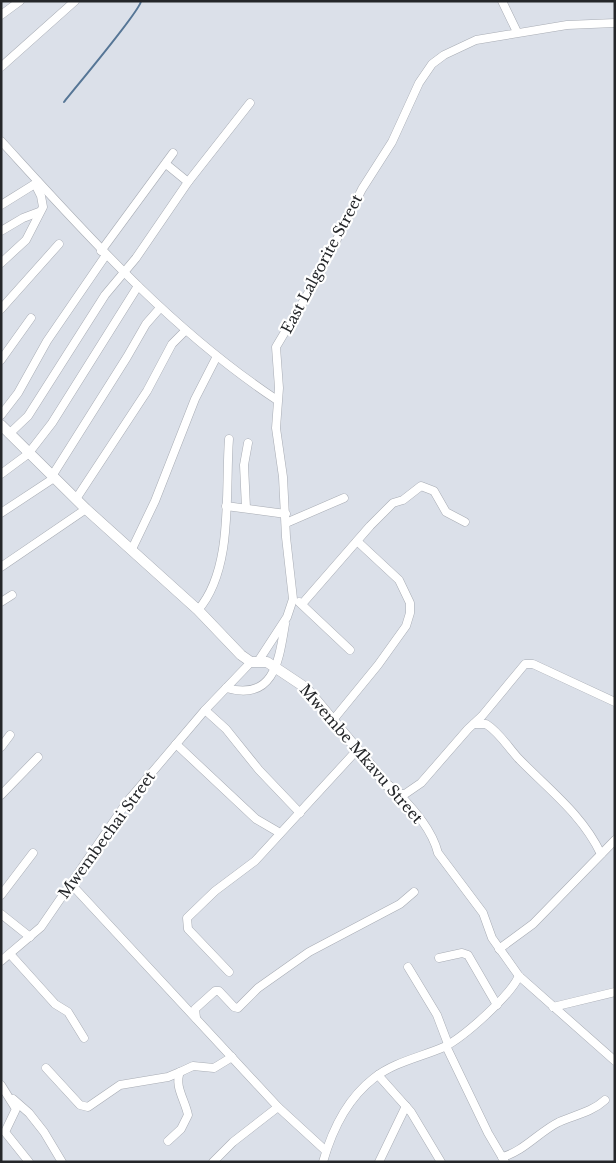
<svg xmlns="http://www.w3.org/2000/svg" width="616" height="1163" font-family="'Libre Baskerville',serif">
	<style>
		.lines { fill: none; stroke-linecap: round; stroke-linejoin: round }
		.stream { stroke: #567696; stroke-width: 2 }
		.street-casing { stroke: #a8acb4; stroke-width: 9 }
		.secondary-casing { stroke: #a8acb4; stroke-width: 11 }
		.street { stroke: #fff; stroke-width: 8 }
		.secondary { stroke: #fff; stroke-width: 10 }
		.labels { text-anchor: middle; stroke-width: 4.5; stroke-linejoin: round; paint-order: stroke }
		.street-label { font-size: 15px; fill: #242629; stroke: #fff }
	</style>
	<rect width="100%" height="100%" fill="#dbe0e9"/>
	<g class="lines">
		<!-- stream -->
		<path class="stream" d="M64,102c10,-13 77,-92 77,-101"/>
		<defs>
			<g id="street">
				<path d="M502,1l15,31"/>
				<path d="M1,15l19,-14"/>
				<path d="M1,67l74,-66"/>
				<path d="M1,141c86,94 169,188 276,259"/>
				<path d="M166,164l22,18"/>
				<path d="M1,205l37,-23"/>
				<path d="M1,231l22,-13 16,-6"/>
				<path d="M101,251l72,-98"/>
				<path d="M1,263l25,-23 17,-33 -2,-11 -6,-12"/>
				<path d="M1,309l58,-65"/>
				<path d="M1,360l30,-42"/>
				<path d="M1,415l17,-22 29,-52 59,-86"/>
				<path d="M9,434l19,-18 77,-121 31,-37 52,-76 62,-79"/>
				<path d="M1,474l27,-20 24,-31 86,-137"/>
				<path d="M52,476l75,-119 19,-33 14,-16"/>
				<path d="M76,499l71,-108 25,-47 13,-13"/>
				<path d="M226,506l60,8"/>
				<path d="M246,508l-2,-43 4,-22"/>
				<path d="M1,513l53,-35"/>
				<path d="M286,523l58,-25"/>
				<path d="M132,549l23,-48 40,-102 21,-41"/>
				<path d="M1,567l85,-58"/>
				<path d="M1,602l11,-7"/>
				<path d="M299,602l51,48"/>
				<path d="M302,604l68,-78 23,-23 10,-3 18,-14 13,5 12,21 19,10"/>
				<path d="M198,610c36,-41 27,-120 31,-171"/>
				<path d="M259,660l28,-43 6,-18 -7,-62 -3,-60 -7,-49 3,-40 -3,-41 44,-74 42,-84 30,-47 27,-59 13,-19 12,-9 32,-15 91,-15 48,-2"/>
				<path d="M226,688c49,14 53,-29 59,-64"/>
				<path d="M205,710l21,19 33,41 41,43"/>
				<path d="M333,720l45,-55 28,-39 4,-13v-10l-11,-23 -42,-39"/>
				<path d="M474,724h12c13,8 22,23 32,34 30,31 64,56 83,96"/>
				<path d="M176,744l80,75 24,14"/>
				<path d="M1,747l9,-12"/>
				<path d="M399,794c16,17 33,36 39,59l45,60 9,25 27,38 96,85"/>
				<path d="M399,794h6l16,-11 47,-54 14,-13 43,-52h8l82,38"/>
				<path d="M1,795l37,-38"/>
				<path d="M71,884l207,223 48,44"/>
				<path d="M1,895l32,-42"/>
				<path d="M1,914l29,23"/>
				<path d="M499,949l34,-25 82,-84"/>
				<path d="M10,954l45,50 13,8 16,26"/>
				<path d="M439,958l23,-5 6,2 29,50"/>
				<path d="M1,961l40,-34 86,-125 78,-92 46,-48"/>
				<path d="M408,967l29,48 11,29"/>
				<path d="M229,972l-41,-43 -1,-11 28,-27 40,-30 103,-112"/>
				<path d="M553,1007l62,-15"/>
				<path d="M196,1018l-1,-9 20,-18h4l15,16 4,1 20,-20 51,-36 91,-48 14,-12"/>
				<path d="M446,1046l42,87 17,29"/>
				<path d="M46,1068l34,37 8,2 32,-22 48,-8 12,-5"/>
				<path d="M378,1075l33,37 30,50"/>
				<path d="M1,1085l15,24 -11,23 24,30"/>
				<path d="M13,1099l16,14 15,19 18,30"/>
				<path d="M168,1141l13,-12 7,-14c-3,-15 -14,-29 -8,-43l13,-6 21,2 18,-11"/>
				<path d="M502,1157c21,-5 38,-26 57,-35 16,-7 33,-10 46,-22"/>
				<path d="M213,1162l20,-20 45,-35"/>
				<path d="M323,1162c9,-32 25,-64 51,-84 20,-16 47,-21 70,-31 20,-10 66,-51 75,-71"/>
				<path d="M379,1162l27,-56"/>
			</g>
			<path id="secondary" d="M1,425l85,84 112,101 43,45 10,7h16l39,26 81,97 12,9"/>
		</defs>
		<!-- street casing -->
		<use href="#street" class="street-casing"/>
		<!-- secondary casing -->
		<use href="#secondary" class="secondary-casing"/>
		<!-- street -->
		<use href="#street" class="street"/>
		<!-- secondary -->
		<use href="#secondary" class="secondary"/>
	</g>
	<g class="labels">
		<!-- street labels -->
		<g class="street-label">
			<text transform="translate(322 264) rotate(-62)" y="5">East Lalgorite Street</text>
			<text transform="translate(361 754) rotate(49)" y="5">Mwembe Mkavu Street</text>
			<text transform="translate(107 835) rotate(-54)" y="5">Mwembechai Street</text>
		</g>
	</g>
	<!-- border -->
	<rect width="616" height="1163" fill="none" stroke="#242629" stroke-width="5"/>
</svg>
